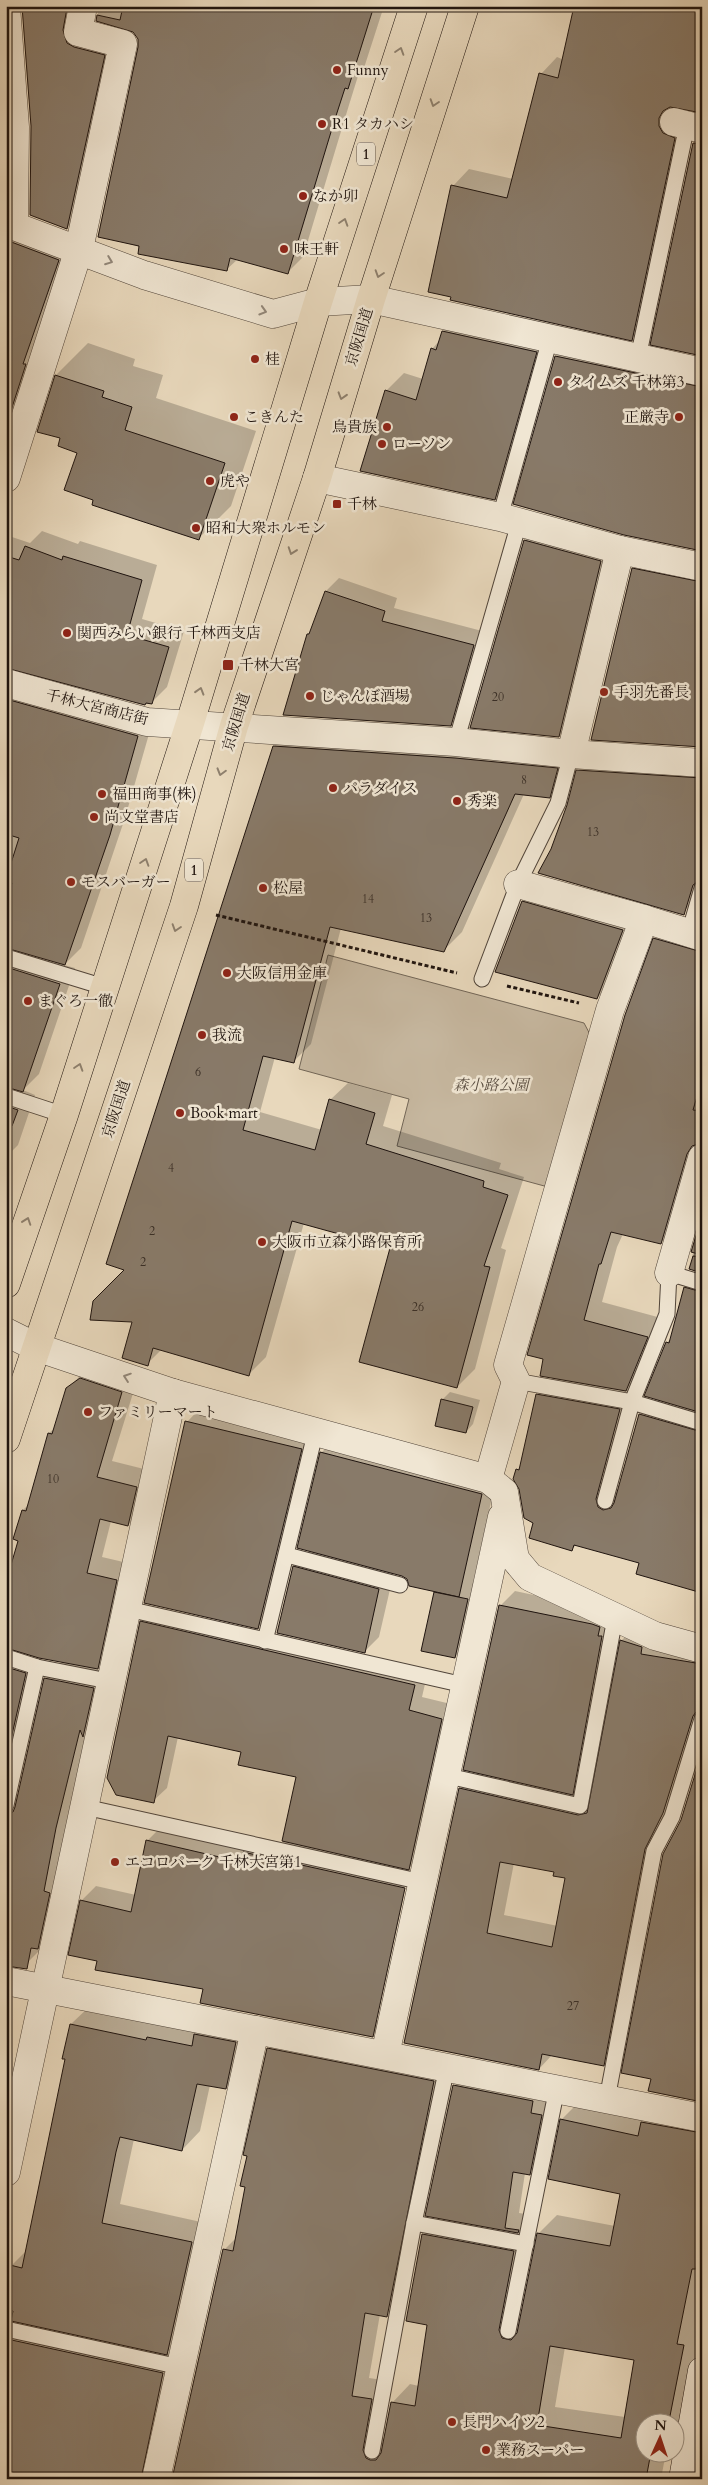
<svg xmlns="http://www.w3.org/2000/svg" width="708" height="2485" font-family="Cardo,'Noto Serif JP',serif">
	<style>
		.green { fill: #c6b79f; stroke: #726657 }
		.shadow { fill: #0003; fill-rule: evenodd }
		.building { fill: #887a69; stroke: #1f140f; fill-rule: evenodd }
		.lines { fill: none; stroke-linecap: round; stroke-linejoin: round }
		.lane-casing { stroke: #51453a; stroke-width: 17 }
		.street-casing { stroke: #51453a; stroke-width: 29 }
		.secondary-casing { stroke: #1f140f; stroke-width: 29 }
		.highway-casing { stroke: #1f140f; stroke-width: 29 }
		.path { stroke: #1f140f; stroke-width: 3; stroke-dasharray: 4 2.5; stroke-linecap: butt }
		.lane { stroke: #f0e6d3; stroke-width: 15 }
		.street { stroke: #f0e6d3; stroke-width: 28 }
		.secondary { stroke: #f0e6d3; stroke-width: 28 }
		.highway { stroke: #e8d8bc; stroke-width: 28 }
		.oneway { stroke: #8e806e }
		.oneway2 { stroke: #92887b }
		.poi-dot { fill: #8f2418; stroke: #f0e6d3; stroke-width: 2 }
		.labels { text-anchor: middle; stroke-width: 5; stroke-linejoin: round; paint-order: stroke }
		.number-label { font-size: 12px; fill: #392e26 }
		.shield { fill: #f0e6d3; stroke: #5e534a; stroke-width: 1 }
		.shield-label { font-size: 14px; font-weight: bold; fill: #1f140f }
		.poi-label { font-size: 15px; fill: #1f140f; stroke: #f0e6d3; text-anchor: start }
		.street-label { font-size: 15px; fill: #1f140f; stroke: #f0e6d3 }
		.park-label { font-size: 15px; font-style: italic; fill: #594d41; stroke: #f0e6d3 }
	</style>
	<rect width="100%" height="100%" fill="#e8d8bc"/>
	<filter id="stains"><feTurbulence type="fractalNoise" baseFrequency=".004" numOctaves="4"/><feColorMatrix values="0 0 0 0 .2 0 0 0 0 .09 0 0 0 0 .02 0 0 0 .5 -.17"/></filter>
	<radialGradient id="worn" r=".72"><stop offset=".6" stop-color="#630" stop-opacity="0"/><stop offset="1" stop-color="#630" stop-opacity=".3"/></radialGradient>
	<!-- green -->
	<path class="green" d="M328,955l256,68 9,17 -45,147 -151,-41 12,-47 -110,-30z"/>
	<!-- shadow -->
	<g class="shadow">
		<path d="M23,6h57l-2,14 42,20 -37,172 -16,16 -35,-102z"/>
		<path d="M99,6h285l-21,65 -5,5 -9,29 -46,152 -16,16 -49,-14 -12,11 -127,-34 40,-196 -4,-8 -38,-12z"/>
		<path d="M557,57l118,49v3l15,13 -42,201 -16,16 -179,-153 16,-17 44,10 28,-105z"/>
		<path d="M6,210l68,34 -68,202z"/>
		<path d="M461,313l93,21 -41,146 -18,19 -109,-108 18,-18 19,6 9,-30 8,-9 3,-9z"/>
		<path d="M575,338l127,27v185l-187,-46 41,-148z"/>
		<path d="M88,343l47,16 -2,7 30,9 -7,23 100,33 -25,75 -32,32 -104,-39 -17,-47 -16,-15 -23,-6 17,-56z"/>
		<path d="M540,525l76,21 -42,175 -15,15 -34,-196z"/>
		<path d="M42,531l36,13 2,-3 77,24 -15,54 42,12 -17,56 -16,16 -6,1 -139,-37v4l147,49 -28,98 -44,130 -17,17 11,3 -36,106 -16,16 12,5 -17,50 -12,12v-622l24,8z"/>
		<path d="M651,551l51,9v186l-69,-177z"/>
		<path d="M339,578l58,20 -3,10 92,24 -23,80 -13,13 -142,-91 4,-4 14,-39z"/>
		<path d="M292,729l282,22 -7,28 -18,17 -25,-2 -62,138 -18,18 -103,-22 -30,116 -18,18 -18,-5 -15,55 62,18 8,-30 18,-17 44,12 -9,31 118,37 -2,6 25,8 -23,71 5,2 -31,119 -18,18 -66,-140 -87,-24 -38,134 -17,17 -87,-25 -15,15 -13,-43 -8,-51 148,-524z"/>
		<path d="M596,752l106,7v131l-2,5 -18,18 -130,-63 16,-44 10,-35z"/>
		<path d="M538,887l100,28 -26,68 -15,15 -74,-96z"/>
		<path d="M673,921l29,9v215l-23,79 -18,19 -38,-9 -6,13 -15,55 63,17 -21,53 -17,17 11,2 -24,88 2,10 3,2 21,-77 16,-16 11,-55 4,-5 14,-50 16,-16 -9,-15 10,-37v371l-62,-29 -63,-18 -5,5 -38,-26 -17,-53 4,-4 16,-71 17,-18 101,-438z"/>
		<path d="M84,1372l54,5 -26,84 40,10 -8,38 -16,16 -17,-4 -9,36 30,7 -19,88 -17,17 13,3 -65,274 -16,16 -22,-4v-371l14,-47 -5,-1 8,-29 6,-6 20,-71 7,-6 11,-38zM41,1657l22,4 -18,18 -26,118 -6,-5 -1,-6z"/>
		<path d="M450,1392l30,8 -7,24 -7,8 -24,-32z"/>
		<path d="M206,1402l115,27 -43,179 -20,19 -71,-205z"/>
		<path d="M336,1438l160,42 -23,102 9,2 -12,58 -15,15 -20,-64 2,-2 -43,-19 -15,65 -15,15 -70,-85 16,-17 11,-97z"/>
		<path d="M515,1591l99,21 -27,166 -12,13 18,4 29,-155 18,-18 62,30 -2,13h2v62l-39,103 -41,216 -19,19 -51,-10 -13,14 -134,-27 55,-253 17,-17 23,-166zM514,1863l42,8 11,6 -9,49 -54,-11z"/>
		<path d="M155,1608l273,63 -6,26 33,8 -32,149 -16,16 13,3 -32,148 -16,15 -167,-48 -107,-28 -17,-59 15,-15 40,9 12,-55 15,-15 88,21 8,-9 24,6 14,-67 -54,-25 -65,-14 -11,51 -14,13 -12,-179zM405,1882h3l-30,138h-3z"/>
		<path d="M90,2006l164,18 -10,45 -18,19 -16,-3 -10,46 -18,19 -48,-11 -14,65 90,20 -25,111 -17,17 13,3 -18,117 11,4 50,-226 13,-13 31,-188 19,-19 165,33 -47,234 -18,19 -7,-2 -11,64 21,3 -9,50 3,11 8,-39 18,-19 9,2 10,-62 -6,-89 17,-18 14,-131 15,-16 87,30 -11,59 -16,15 -4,-1 -6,40 14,2 -14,16 13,2 -15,78 4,10 17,-87 19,-19 58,11 6,-33 -60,-73 19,-19 122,11v253l-10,57 -16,16v-16h-30v30h20l-5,27h-655v-193l5,-20 16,-16 40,-192 4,-34zM565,2347l70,12 -10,58 -70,-10z"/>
	</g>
	<!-- building -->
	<g class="building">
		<path d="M22,6l45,2 -4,22 4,13 7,4 31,8 -38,174 -37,-14 1,-89z"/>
		<path d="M123,6h251l-26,83 -3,-1 -11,34 -46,152 -58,-16 -3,13 -89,-17 1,-8 -41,-9 40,-190v-8l-5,-7 -37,-11 1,-6 23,5z"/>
		<path d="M574,6h128v107l-32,-6 -7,4 -4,7v8l4,7 12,5 -43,203 -182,-41 1,-3 -23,-5 23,-107 56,13 32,-125 19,5z"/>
		<path d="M693,143l9,1v212l-52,-11z"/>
		<path d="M6,240l53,20 -36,104h3l-19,59z"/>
		<path d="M442,331l95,21 -42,148 -135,-29 25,-81 31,10 15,-52 5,2z"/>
		<path d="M555,356l147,31v164l-78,-16 -111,-31z"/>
		<path d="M55,375l49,16 -2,6 30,10 -7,23 100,33 -26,77 -107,-35 1,-5 -29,-10 13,-37 -19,-7 2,-8 -23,-6z"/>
		<path d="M524,540l77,21 -42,176 -89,-9z"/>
		<path d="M25,546l37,14 1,-4 79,24 -15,55 42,12 -17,57 -6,-1 -1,2 -139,-37v-112l13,4z"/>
		<path d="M632,568l70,14v165l-111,-7z"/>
		<path d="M325,591l60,20 -3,10 92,24 -23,81 -168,-11 24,-81h2z"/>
		<path d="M6,699l132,37 -28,99 -45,130 -59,-17v-43l6,-22 -6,-4 13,-41 -13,-4z"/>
		<path d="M273,746l182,12 103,10 -8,30 -35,-4 -71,158 -114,-25 -36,136 -31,-7 -20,74 72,20 14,-51 46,14 -9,31 118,37 -1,6 25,8 -24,71 6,1 -33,121 -98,-26 31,-114 -98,-27 -43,155 -96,-28 -5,18 -26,-8 10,-36 -42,-2 3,-19 31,-31 -18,-6z"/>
		<path d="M576,770l126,8v101l-9,6 -9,30 -146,-42 13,-24 16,-44z"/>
		<path d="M522,901l101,29 -26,69 -102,-27z"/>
		<path d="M653,938l49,14v128l-9,30 9,1v32l-10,3 -5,8 -26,90 -50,-12 -10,32h-2l-15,56 64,17 -22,54 -86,-15 3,-17 -16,-4 98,-340z"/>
		<path d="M6,967l54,17 -37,108 -17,-5z"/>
		<path d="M6,1106l12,4 -6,16 -6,-1z"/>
		<path d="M702,1216v39l-11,-3z"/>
		<path d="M693,1256l9,1v16l-13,-4z"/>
		<path d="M684,1287l18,5v121l-58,-17 22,-54 3,1z"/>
		<path d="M80,1378l42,14 -25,85 40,10 -9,39 -28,-7 -13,54 30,7 -19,89 -59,-11 -33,-10v-66l12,-41 -5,-2 9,-29 4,1 22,-78 4,1 14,-46z"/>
		<path d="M536,1394l84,15 -24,90 2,8 5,3 8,-2 3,-5 25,-89 63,18v161l-66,-19 3,-11 -65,-18 -2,6 -43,-13 4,-15 -9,-5 -5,-29 -6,-10 3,-10 3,1z"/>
		<path d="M441,1399l32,8 -7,26 -31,-7z"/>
		<path d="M185,1421l117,28 -44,180 -114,-26z"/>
		<path d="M320,1452l162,42 -23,103 -50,-11 -2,-7 -5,-3 -105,-28z"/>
		<path d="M293,1566l86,23 -14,64 -88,-20z"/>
		<path d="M434,1592l34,7 -13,59 -34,-7z"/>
		<path d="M499,1605l93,19 8,3 -2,9h4l-29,159 -110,-25z"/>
		<path d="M140,1621l275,64 -6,25 33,9 -33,151 -127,-29 14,-64 -58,-12 3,-13 -73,-16 -14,67 -38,-8 -9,-17z"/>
		<path d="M620,1640l22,7 -1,7 61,10v46l-6,2 -3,4 -30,97 -18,36 -41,217 -62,-12 -3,16 -135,-27 55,-255 119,27 9,-2zM500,1862l54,10 -1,4 12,2 -13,69 -65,-14z"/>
		<path d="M6,1667l20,6 -20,88z"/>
		<path d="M44,1678l50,10 -11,49 -3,-7 -24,98 -12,63 6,2 -12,56 -7,-1 -4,21 -21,-3v-152l7,-2 2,-5z"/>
		<path d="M702,1752v350l-54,-11 3,-12 -30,-6 42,-219 18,-34z"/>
		<path d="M146,1840l95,22 2,-10 162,36 -32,149 -173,-34 3,-14 -108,-19 2,-9 -29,-6 12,-55 51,12z"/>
		<path d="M70,2024l76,16 1,-3 45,9 2,-12 42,8 -10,47 -29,-5 -15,67 -62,-14 -4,15 -14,71 90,19 -25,113 -156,-34 2,-10 -7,-2v-29l4,-15 12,3 43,-209h-3z"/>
		<path d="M267,2048l167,33 -47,236 -22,-4 -13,83 20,3 -9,51 3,8 4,2h6l5,-7 10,-51 24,4 12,-81 -21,-4 16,-87 92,17 -15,79 3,8 9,2 6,-7 20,-100 73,13 10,-52 -72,-15 12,-60 78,17 3,-14 61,11v101l-6,35h-4l-15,75 7,1 -15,76 -11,-2 -1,3h-11v30h5l-5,27h-474l51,-230 10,2 12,-64 -5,-1 7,-30 -4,-1zM550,2346l84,14 -13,78 -84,-13z"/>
		<path d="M453,2085l80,16 -2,12 11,2 -12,60 -17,-3 -8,56 14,2 -1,3 -93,-17z"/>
		<path d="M7,2339l156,34 -22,106h-135z"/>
	</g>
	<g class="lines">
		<defs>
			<g id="lane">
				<path d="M638,358l49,-233"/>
				<path d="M500,517l50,-178"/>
				<path d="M456,742l63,-219"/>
				<path d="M689,933l13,-45"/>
				<path d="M6,957l98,30"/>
				<path d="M482,979l36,-95 40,-81 13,-49"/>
				<path d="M6,1096l58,19"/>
				<path d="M516,1381l116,21 70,21"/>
				<path d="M605,1501l27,-99 35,-88 2,-41 33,10"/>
				<path d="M287,1555l113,30"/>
				<path d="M128,1609l336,76"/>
				<path d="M265,1641l50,-207"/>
				<path d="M6,1657l31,10 76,15"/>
				<path d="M444,1775l136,31 35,-188"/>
				<path d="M6,1805l31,-138"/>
				<path d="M85,1807l337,75"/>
				<path d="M607,2099l47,-248 18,-34 30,-98"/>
				<path d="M414,2223l112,21"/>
				<path d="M6,2329l174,38"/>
				<path d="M508,2331l49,-243"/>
				<path d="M372,2451l42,-228 33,-156"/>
			</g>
			<g id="street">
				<path d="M6,6l9,121 -1,98"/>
				<path d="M674,122l28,7"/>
				<path d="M6,223l138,52 129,39 45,-12 53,-3 331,73"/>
				<path d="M6,478l73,-229 44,-205 -45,-12 5,-26"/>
				<path d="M317,478l183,39 120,33 82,17"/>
				<path d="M6,683l141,39 309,20 115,12 131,9"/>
				<path d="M571,754l49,-204"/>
				<path d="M518,884l126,35"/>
				<path d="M669,1273l33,-115"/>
				<path d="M6,1332l30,15 137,46 315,86 16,13 11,67 15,18 125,59 47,13"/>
				<path d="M488,1479l28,-98 -8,-16 102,-355 34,-91 58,18"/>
				<path d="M6,1981l696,137"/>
				<path d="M385,2055l117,-538"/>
				<path d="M6,2172l167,-779"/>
				<path d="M156,2479l99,-449"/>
			</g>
			<path id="secondary" d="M683,2479l19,-108"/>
			<g id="highway">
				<path d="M6,1284l58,-169 126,-392 128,-421 96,-296"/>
				<path d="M6,1439l178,-533 50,-180 83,-248 54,-179 94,-293"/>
			</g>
		</defs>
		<!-- lane casing -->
		<use href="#lane" class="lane-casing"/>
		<!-- street casing -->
		<use href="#street" class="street-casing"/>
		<!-- secondary casing -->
		<use href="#secondary" class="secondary-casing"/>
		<!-- highway casing -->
		<use href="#highway" class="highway-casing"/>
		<!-- path -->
		<g class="path">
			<path d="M216,915l241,58"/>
			<path d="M507,986l72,17"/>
		</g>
		<!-- lane -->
		<use href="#lane" class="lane"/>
		<!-- street -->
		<use href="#street" class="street"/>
		<!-- secondary -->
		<use href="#secondary" class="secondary"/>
		<!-- highway -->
		<use href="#highway" class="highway"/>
	</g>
	<!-- one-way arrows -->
	<defs><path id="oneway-chevron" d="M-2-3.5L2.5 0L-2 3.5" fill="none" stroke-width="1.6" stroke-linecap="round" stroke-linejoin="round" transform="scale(1.25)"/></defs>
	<g class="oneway">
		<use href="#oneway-chevron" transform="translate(400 51) rotate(-72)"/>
		<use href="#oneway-chevron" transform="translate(434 103) rotate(108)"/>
		<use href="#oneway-chevron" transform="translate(344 222) rotate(-72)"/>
		<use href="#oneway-chevron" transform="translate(379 274) rotate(108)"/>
		<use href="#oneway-chevron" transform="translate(342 396) rotate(107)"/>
		<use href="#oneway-chevron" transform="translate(292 551) rotate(109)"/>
		<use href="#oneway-chevron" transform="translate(200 691) rotate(-73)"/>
		<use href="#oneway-chevron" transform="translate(221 772) rotate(106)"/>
		<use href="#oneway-chevron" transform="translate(145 862) rotate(-72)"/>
		<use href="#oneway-chevron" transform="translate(176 928) rotate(108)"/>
		<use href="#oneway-chevron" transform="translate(79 1067) rotate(-72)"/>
		<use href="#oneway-chevron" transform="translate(27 1221) rotate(-71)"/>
	</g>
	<g class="oneway2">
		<use href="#oneway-chevron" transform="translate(109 261) rotate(21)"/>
		<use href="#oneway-chevron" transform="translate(263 311) rotate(17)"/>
		<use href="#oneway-chevron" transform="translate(127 1377) rotate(-161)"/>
	</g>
	<!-- markers -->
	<g class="poi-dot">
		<circle cx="337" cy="70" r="5"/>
		<circle cx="322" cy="124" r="5"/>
		<circle cx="303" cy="196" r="5"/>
		<circle cx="284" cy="249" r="5"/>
		<circle cx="255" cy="359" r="5"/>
		<circle cx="558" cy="382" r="5"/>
		<circle cx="234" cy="417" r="5"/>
		<circle cx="679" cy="417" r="5"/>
		<circle cx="387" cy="427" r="5"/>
		<circle cx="382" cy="444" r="5"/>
		<circle cx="210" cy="481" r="5"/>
		<rect x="332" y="499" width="10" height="10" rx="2.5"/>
		<circle cx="196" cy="528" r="5"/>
		<circle cx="67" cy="633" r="5"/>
		<rect x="222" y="659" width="12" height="12" rx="2.5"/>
		<circle cx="604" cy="692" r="5"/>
		<circle cx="310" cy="696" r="5"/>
		<circle cx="333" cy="788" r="5"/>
		<circle cx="102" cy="794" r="5"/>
		<circle cx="457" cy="801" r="5"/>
		<circle cx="94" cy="817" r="5"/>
		<circle cx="71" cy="882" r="5"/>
		<circle cx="263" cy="888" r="5"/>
		<circle cx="227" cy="973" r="5"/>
		<circle cx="28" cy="1001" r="5"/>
		<circle cx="202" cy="1035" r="5"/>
		<circle cx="180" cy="1113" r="5"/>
		<circle cx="262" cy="1242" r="5"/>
		<circle cx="88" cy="1412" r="5"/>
		<circle cx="115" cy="1862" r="5"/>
		<circle cx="452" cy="2422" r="5"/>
		<circle cx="486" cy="2450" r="5"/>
	</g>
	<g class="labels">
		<!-- number labels -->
		<g class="number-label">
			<text x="498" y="701">20</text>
			<text x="524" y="784">8</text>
			<text x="593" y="836">13</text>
			<text x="368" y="903">14</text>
			<text x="426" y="922">13</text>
			<text x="198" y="1076">6</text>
			<text x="171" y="1172">4</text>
			<text x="152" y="1235">2</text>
			<text x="143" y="1266">2</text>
			<text x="418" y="1311">26</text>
			<text x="53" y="1483">10</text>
			<text x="573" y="2010">27</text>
		</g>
		<!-- shield labels -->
		<g class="shield">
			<rect x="357" y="142.5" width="18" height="23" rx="4"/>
			<rect x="185" y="858.5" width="18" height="23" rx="4"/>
		</g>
		<g class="shield-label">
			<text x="366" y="159">1</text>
			<text x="194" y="875">1</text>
		</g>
		<!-- poi labels -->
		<g class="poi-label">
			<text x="347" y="75">Funny</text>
			<text x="332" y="129">R1 タカハシ</text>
			<text x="313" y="201">なか卯</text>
			<text x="294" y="254">味王軒</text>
			<text x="265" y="364">桂</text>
			<text x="568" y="387">タイムズ 千林第3</text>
			<text x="244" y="422">こきんた</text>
			<text x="669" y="422" text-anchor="end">正厳寺</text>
			<text x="377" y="432" text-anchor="end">鳥貴族</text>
			<text x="392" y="449">ローソン</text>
			<text x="220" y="486">虎や</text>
			<text x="347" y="509">千林</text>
			<text x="206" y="533">昭和大衆ホルモン</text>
			<text x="77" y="638">関西みらい銀行 千林西支店</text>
			<text x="239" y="670">千林大宮</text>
			<text x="614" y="697">手羽先番長</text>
			<text x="320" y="701">じゃんぼ酒場</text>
			<text x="343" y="793">パラダイス</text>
			<text x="112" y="799">福田商事(株)</text>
			<text x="467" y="806">秀楽</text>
			<text x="104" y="822">尚文堂書店</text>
			<text x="81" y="887">モスバーガー</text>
			<text x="273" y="893">松屋</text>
			<text x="237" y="978">大阪信用金庫</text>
			<text x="38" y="1006">まぐろ一徹</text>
			<text x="212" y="1040">我流</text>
			<text x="190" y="1118">Book mart</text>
			<text x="272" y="1247">大阪市立森小路保育所</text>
			<text x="98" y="1417">ファミリーマート</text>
			<text x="125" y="1867">エコロパーク 千林大宮第1</text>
			<text x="462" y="2427">長門ハイツ2</text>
			<text x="496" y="2455">業務スーパー</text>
		</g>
		<!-- street labels -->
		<g class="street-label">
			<text transform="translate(359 337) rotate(-73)" y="5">京阪国道</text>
			<text transform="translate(97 707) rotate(14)" y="5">千林大宮商店街</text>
			<text transform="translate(236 722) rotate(-73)" y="5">京阪国道</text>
			<text transform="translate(116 1109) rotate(-72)" y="5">京阪国道</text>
		</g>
		<!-- park labels -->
		<g class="park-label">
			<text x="491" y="1090">森小路公園</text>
		</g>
	</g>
	<!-- margin -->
	<rect width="708" height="2485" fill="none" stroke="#e8d8bc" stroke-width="25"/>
	<rect x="8" y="8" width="693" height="2470" fill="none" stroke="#1f140f" stroke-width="2.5"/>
	<rect x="12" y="12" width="683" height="2460" fill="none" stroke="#1f140f"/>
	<!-- north arrow -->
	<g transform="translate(660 2438) rotate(3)"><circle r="24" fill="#f0e6d3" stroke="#9c9285"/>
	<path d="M0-4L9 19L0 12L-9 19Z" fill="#8f2418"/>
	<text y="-8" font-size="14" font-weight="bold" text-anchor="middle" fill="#1f140f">N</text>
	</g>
	<rect width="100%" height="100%" filter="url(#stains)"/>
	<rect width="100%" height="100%" fill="url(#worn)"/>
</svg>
